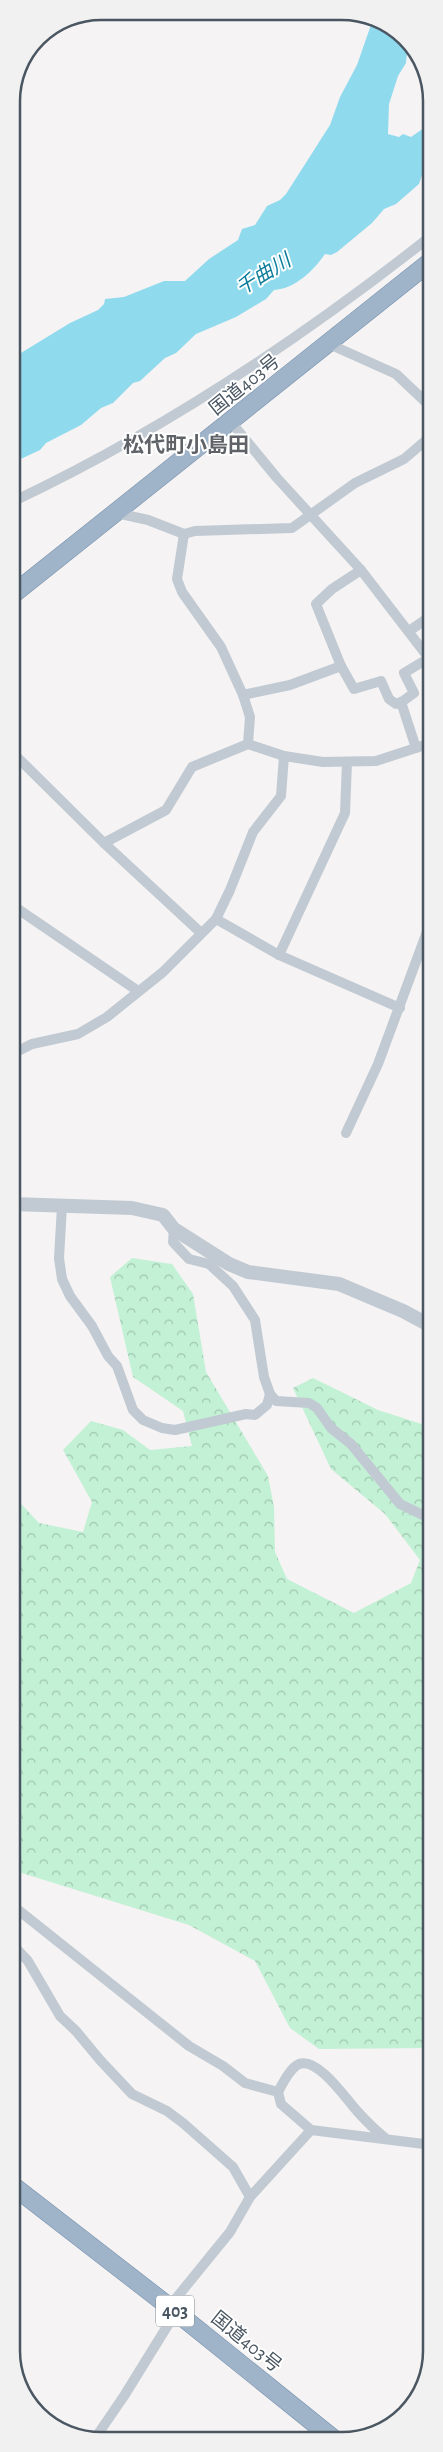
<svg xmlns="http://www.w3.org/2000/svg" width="443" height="2452" font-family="'Alegreya Sans','Noto Sans JP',sans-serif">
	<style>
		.forest { fill: url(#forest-crowns) }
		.water { fill: #90daee }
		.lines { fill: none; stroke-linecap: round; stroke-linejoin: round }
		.trunk-casing { stroke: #7690ad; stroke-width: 19 }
		.minor { stroke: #c1cad2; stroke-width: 10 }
		.tertiary { stroke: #c1cad2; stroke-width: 14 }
		.trunk { stroke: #9fb4c9; stroke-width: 18 }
		.labels { text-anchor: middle; stroke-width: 4; stroke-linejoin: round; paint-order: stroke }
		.shield { fill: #fff; stroke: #808990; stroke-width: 1 }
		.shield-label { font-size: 18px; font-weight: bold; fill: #4a5661 }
		.street-label { font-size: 19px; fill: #4a5661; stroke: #fff }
		.water-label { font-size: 20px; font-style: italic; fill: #0c7c9b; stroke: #fff }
		.quarter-label { font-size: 21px; font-weight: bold; fill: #5f6368; stroke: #fff }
		.rim { fill: none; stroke: #4a5661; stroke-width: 2.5 }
	</style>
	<defs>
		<pattern id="forest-crowns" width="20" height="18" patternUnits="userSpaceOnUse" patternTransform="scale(1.25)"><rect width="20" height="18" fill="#c3f1d5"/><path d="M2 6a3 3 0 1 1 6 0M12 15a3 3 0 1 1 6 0" fill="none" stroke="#a0c6b0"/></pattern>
	</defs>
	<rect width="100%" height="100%" fill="#f5f3f3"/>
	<!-- forest -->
	<path class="forest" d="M132,1258l40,6 21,30 13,78 62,104 6,31 1,45 12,27 67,34 57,-30 9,-23 -35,-46 -54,-45 -38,-81 20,-10 65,32 53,17v621l-112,1 -29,-21 -35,-67 -66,-36 -177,-55v-376l27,29 44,9 9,-30 -29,-52 28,-29 32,9 27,20 42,-4 -9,-35 -50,-34 -23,-100z"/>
	<!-- water -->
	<path class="water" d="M373,19l36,22 3,7 -2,2 -2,-8 -2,21 -8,13 -9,28 -1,30 11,3 4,-3 8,3 20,-14v51l-8,-2 -4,12 -23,20 -12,5 -12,14 -35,29 -6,3 -6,-1c-11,16 -30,35 -51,36l-8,9 -30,18 -40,17 -20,19 -11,5 -25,23 -7,2 -20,20 -12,5 -20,17 -35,18 -6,7 -28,13 -1,-104 59,-36 28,-13 6,-6 1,-5 19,-2 40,-16h21l24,-22 29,-19 4,-11 13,-4 12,-19 13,-6 6,-6 44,-69 10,-28 17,-32z"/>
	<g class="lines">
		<defs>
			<g id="trunk">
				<path d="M12,595l419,-334"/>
				<path d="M12,2185l164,127 159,128"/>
			</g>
		</defs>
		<!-- trunk casing -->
		<use href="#trunk" class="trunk-casing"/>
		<!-- minor -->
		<g class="minor">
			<path d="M329,344l67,30 35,33"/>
			<path d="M231,422l46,56 84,92 70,91"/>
			<path d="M12,502c149,-70 290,-164 419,-266"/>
			<path d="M116,513l32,7 36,14 11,-3 97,-3 63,-45 49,-24 27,-23"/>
			<path d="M184,534l-7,45 5,13 39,55 22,48 7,22 -2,27 36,12 39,6 53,-1 55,-18"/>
			<path d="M409,631l22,-15"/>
			<path d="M341,666l13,23 27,-8 8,18 7,5 7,-3 11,-8 -10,-20 25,-15"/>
			<path d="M243,695l47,-10 51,-19 -25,-62 16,-15 29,-19"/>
			<path d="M401,702l15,46"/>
			<path d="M12,752l92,91 96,89"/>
			<path d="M104,843l62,-33 26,-43 56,-23"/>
			<path d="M12,905l126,86"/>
			<path d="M216,919l63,36 121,53"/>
			<path d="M279,955l66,-142 2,-51"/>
			<path d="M12,1054l20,-10 46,-10 29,-17 56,-45 53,-53 14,-29 23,-58 28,-36 3,-40"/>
			<path d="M346,1133l32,-69 53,-143"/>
			<path d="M62,1206l-3,52 3,21 8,17 22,30 16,30 9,10 16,44 10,10 19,8 13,2 71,-16 9,1 12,-10 3,-11"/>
			<path d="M174,1229l-1,13 16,17 20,5 24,22 22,34 9,57 6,17 6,7 33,2 8,5 14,20 20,16 49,60 31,15"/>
			<path d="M12,1905l177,141 34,20 22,17 33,9 3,12 30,26 121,15"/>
			<path d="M12,1944l16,17 32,55 16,15 24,29 32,34 35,17 16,12 50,44 17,30"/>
			<path d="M278,2092c5,-9 12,-24 21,-28 19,-7 47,35 58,47 9,10 18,19 28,27"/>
			<path d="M169,2307l61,-75 20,-35 61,-67"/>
			<path d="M91,2439l7,-5 26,-38 52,-84"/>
		</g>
		<!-- tertiary -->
		<path class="tertiary" d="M12,1204l120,4 31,7 11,14 55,35 19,8 91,12 64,27 28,15"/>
		<!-- trunk -->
		<use href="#trunk" class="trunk"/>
	</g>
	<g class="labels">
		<!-- shield labels -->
		<rect class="shield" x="156" y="2295.5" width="38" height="31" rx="4"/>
		<g class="shield-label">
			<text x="175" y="2317">403</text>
		</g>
		<!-- street labels -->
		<g class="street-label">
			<text transform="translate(244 384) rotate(-39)" y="7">国道403号</text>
			<text transform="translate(247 2341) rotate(39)" y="7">国道403号</text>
		</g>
		<!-- water labels -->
		<g class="water-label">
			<text transform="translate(263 274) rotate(-32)" y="7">千曲川</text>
		</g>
		<!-- quarter labels -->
		<g class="quarter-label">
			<text x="186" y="452">松代町小島田</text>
		</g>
	</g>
	<!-- crop -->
	<path d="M0 0H443V2452H0ZM101 20H342A81 81 0 0 1 423 101V2351A81 81 0 0 1 342 2432H101A81 81 0 0 1 20 2351V101A81 81 0 0 1 101 20Z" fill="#f1f1f2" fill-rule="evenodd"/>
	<path class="rim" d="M101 20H342A81 81 0 0 1 423 101V2351A81 81 0 0 1 342 2432H101A81 81 0 0 1 20 2351V101A81 81 0 0 1 101 20Z"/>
</svg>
